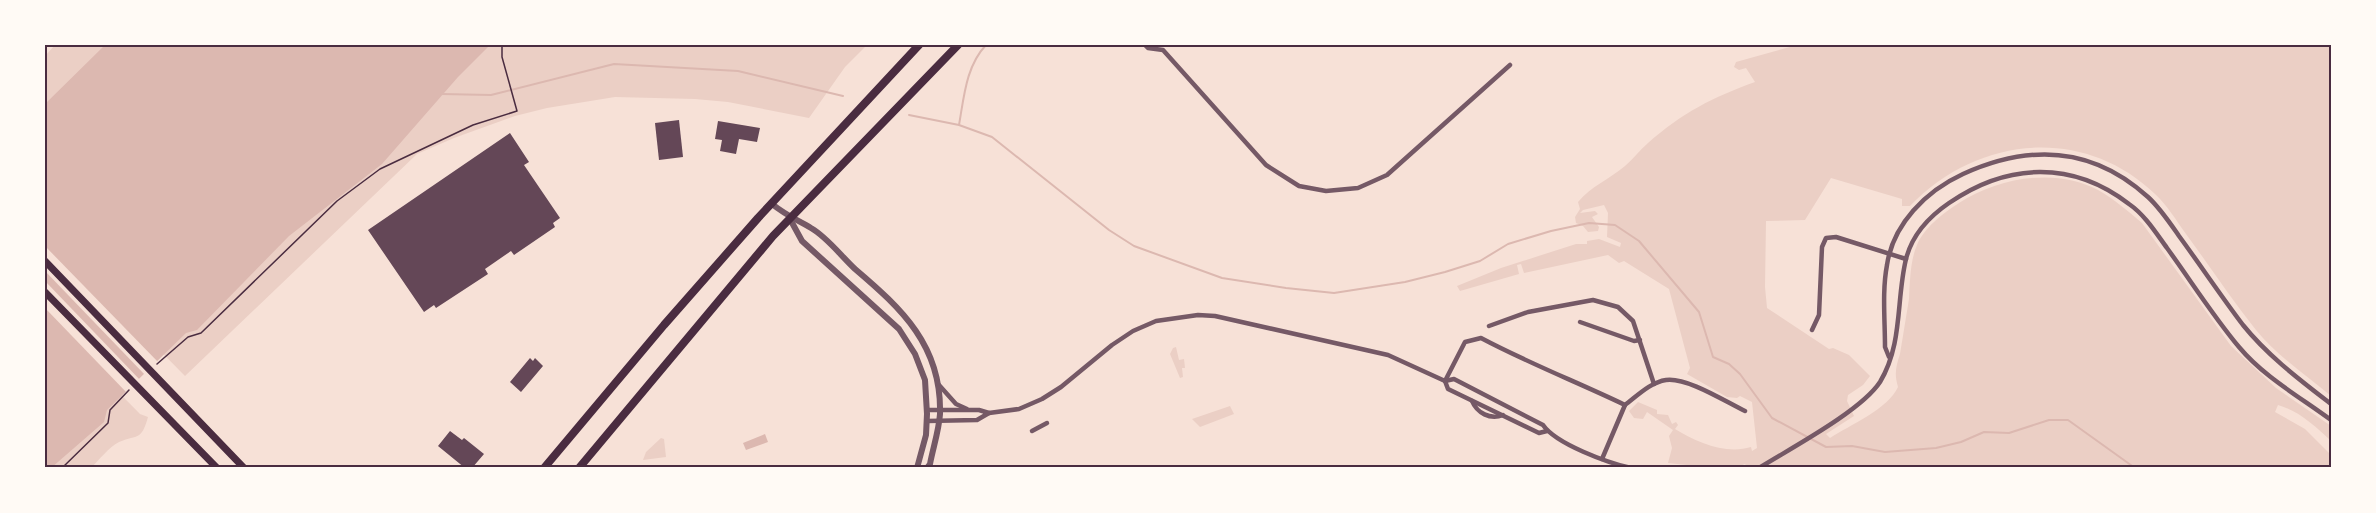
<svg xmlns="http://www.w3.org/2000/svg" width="2376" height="513" font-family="Cabin,sans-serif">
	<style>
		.green { fill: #ebcfc5 }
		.water { fill: #dcb8b0 }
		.pier { fill: #f7e1d7 }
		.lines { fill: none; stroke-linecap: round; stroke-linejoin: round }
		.stream { stroke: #dcb8b0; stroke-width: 2 }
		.building { fill: #644757 }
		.path { stroke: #4a2c40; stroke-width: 1.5 }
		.minor { stroke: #755966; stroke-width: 4.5 }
		.tertiary { stroke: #755966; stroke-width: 6 }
		.secondary { stroke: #4a2c40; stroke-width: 7 }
		.trunk { stroke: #4a2c40; stroke-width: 8 }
		.neatline { fill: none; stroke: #4a2c40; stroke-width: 2 }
	</style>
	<rect width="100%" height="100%" fill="#f7e1d7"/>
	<!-- green -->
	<g class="green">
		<path d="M55,45h812l-22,22 -36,51 -81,-16 -33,-3 -80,-2 -68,11 -32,8 -61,22 -37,16 -232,222 -140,-142v-178z"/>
		<path d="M1797,45h534v351c-25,-21 -55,-41 -75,-66 -25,-31 -47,-65 -70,-96 -10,-14 -19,-29 -31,-40 -72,-69 -178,-58 -245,12h-8v-7l-71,-21 -26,42 -39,1 -1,66 2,21 62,41 4,-1 16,7 21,21 -7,9 -15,10 -1,6 7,15 -28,18 4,4c20,-13 58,-29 68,-51 -4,-13 -2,-21 2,-33 3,-18 6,-37 9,-55 1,-17 1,-38 8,-54 7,-17 26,-32 42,-42 39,-25 96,-36 139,-13 16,9 30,21 44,33l89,123 45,42 55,38v15c-16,-15 -32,-30 -53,-36l-3,7 30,17 26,26v13h-583l-3,-4 -10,4h-20l-47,-5 4,-15 -3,-12 4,-6 -26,-18 -4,7 -9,-1 -5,-7 9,-9 19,8v4l11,1 4,9 4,-2 2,3 -3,4c21,13 51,26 76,18l1,4 5,-3 -5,-46 -12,-6 -3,2 -10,-1 -40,-23 3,-6 -21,-79 -45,-28 -5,2 -11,-8 -84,18 -3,-9 -4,1 2,9 -59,17 -3,-5 44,-18 75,-24h11v-3l12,-2 21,8 1,-4 -14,-6 1,-24 -4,-8 -21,5 -3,3 15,-2 3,3 -6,3 7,10 -1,4 -10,1 -5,-6 -7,-3 -1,-6 5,-8 -2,-7c13,-16 32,-23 47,-36 8,-7 15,-16 23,-23 34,-30 65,-46 107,-61l-9,-14 -7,2 -5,-3 2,-5z"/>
		<path d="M45,318l95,96 8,3c-7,24 -9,17 -29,25 -10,5 -20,18 -28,26h-46z"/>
		<path d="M1176,347l3,13 5,-1 1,9h-3l1,9 -3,1 -10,-24 3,-6z"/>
		<path d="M1230,406l4,8 -34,13 -8,-8z"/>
		<path d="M661,438l3,1 2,18 -23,3 3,-8z"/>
	</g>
	<!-- water -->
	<g class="water">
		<path d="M105,45h385l-32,32 -76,87 -93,72 -92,94 -11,3 -79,77 -3,12 -53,46h-6v-364z"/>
		<path d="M765,434l3,8 -22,8 -3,-7z"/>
	</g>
	<!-- pier -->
	<g class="pier">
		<path d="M45,246l114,117 -13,13 -101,-105z"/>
		<path d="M45,281l96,100 -13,13 -83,-86z"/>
	</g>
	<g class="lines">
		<!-- stream -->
		<g class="stream">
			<path d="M441,94l50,1 123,-31 124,7 105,25"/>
			<path d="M909,115l50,10 33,12 117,93 25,16 88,32 64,10 48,5 71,-11 40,-10 35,-11 28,-17 43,-13 38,-8 26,2 24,16 60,71 14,45 16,7 11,10 32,44 54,29 26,-1 33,6 51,-4 25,-6 23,-10 25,1 40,-13h19l67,48"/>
			<path d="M959,125c5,-28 7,-59 27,-80"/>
		</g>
	</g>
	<!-- building -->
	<g class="building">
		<path d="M679,120l4,37 -24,3 -4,-37z"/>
		<path d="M718,121l42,7 -3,14 -18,-3 -3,15 -16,-3 2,-11 -7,-1z"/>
		<path d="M510,133l19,29 -5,3 36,53 -7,5 2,4 -41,28 -3,-4 -26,18 3,5 -52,34 -2,-3 -10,7 -56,-82z"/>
		<path d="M530,358l3,3 2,-3 8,8 -22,26 -11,-10z"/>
		<path d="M450,431l12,9 2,-2 20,16 -12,14h-7l-27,-22z"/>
	</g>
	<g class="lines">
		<!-- path -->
		<g class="path">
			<path d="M157,364l31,-27 13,-4 136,-132 43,-32 93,-44 44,-14 -15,-54v-12"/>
			<path d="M62,468l46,-45 2,-13 19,-20"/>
		</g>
		<!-- minor -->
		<g class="minor">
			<path d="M1145,45l3,3 15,2 103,115 33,21 27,5 32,-3 29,-13 123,-110"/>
			<path d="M1580,322l54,19 6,-1"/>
			<path d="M1489,326l39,-14 65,-12 25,7 15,14 21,63"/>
			<path d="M1812,330l7,-15 3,-68 4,-9 10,-1 70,22"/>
			<path d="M1889,357l-4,-10c0,-27 -3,-56 2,-82 6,-41 39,-74 76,-91 66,-30 129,-28 185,23 12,11 22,26 31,39 22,30 42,60 64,89 25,31 57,55 88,79"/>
			<path d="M1445,381l20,-39 16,-4c47,25 96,44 144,67 12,-9 26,-23 41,-25 21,-3 60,22 79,31"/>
			<path d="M1445,381l3,8 91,44 8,-2"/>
			<path d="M939,385l17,19 11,5"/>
			<path d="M1472,401c5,12 18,19 31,14"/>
			<path d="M989,413l30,-4 23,-10 19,-12 51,-42 21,-14 23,-10 42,-6 17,1 173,39 57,26 9,-2 89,46c13,19 65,38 88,43"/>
			<path d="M927,421l50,-1 12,-7 -10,-3h-52"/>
			<path d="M1032,431l15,-8"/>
			<path d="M1602,459l23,-54"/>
			<path d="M1759,468c32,-20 102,-57 121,-86 23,-38 16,-82 26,-123 6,-24 24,-43 43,-56 58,-40 123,-43 180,1 16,11 27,29 38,44 24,33 46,68 72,99 25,30 61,50 92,73"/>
		</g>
		<!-- tertiary -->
		<g class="tertiary">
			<path d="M772,204c15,12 24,15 39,24 16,9 30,28 44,41 47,40 87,77 85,145 -1,16 -7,34 -10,50l-3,4"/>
			<path d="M790,219l12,22 97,88 16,25 10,26 2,34 -1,21 -9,33"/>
		</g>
		<!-- secondary -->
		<g class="secondary">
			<path d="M45,261l199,207"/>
			<path d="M45,292l172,176"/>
		</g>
		<!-- trunk -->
		<g class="trunk">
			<path d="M544,468l120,-143 94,-107 161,-173"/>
			<path d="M579,468l194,-232 185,-191"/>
		</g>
	</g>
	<!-- border -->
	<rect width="2376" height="513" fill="none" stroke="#fffaf5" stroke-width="93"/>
	<rect x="46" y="46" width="2284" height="420" class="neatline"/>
</svg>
